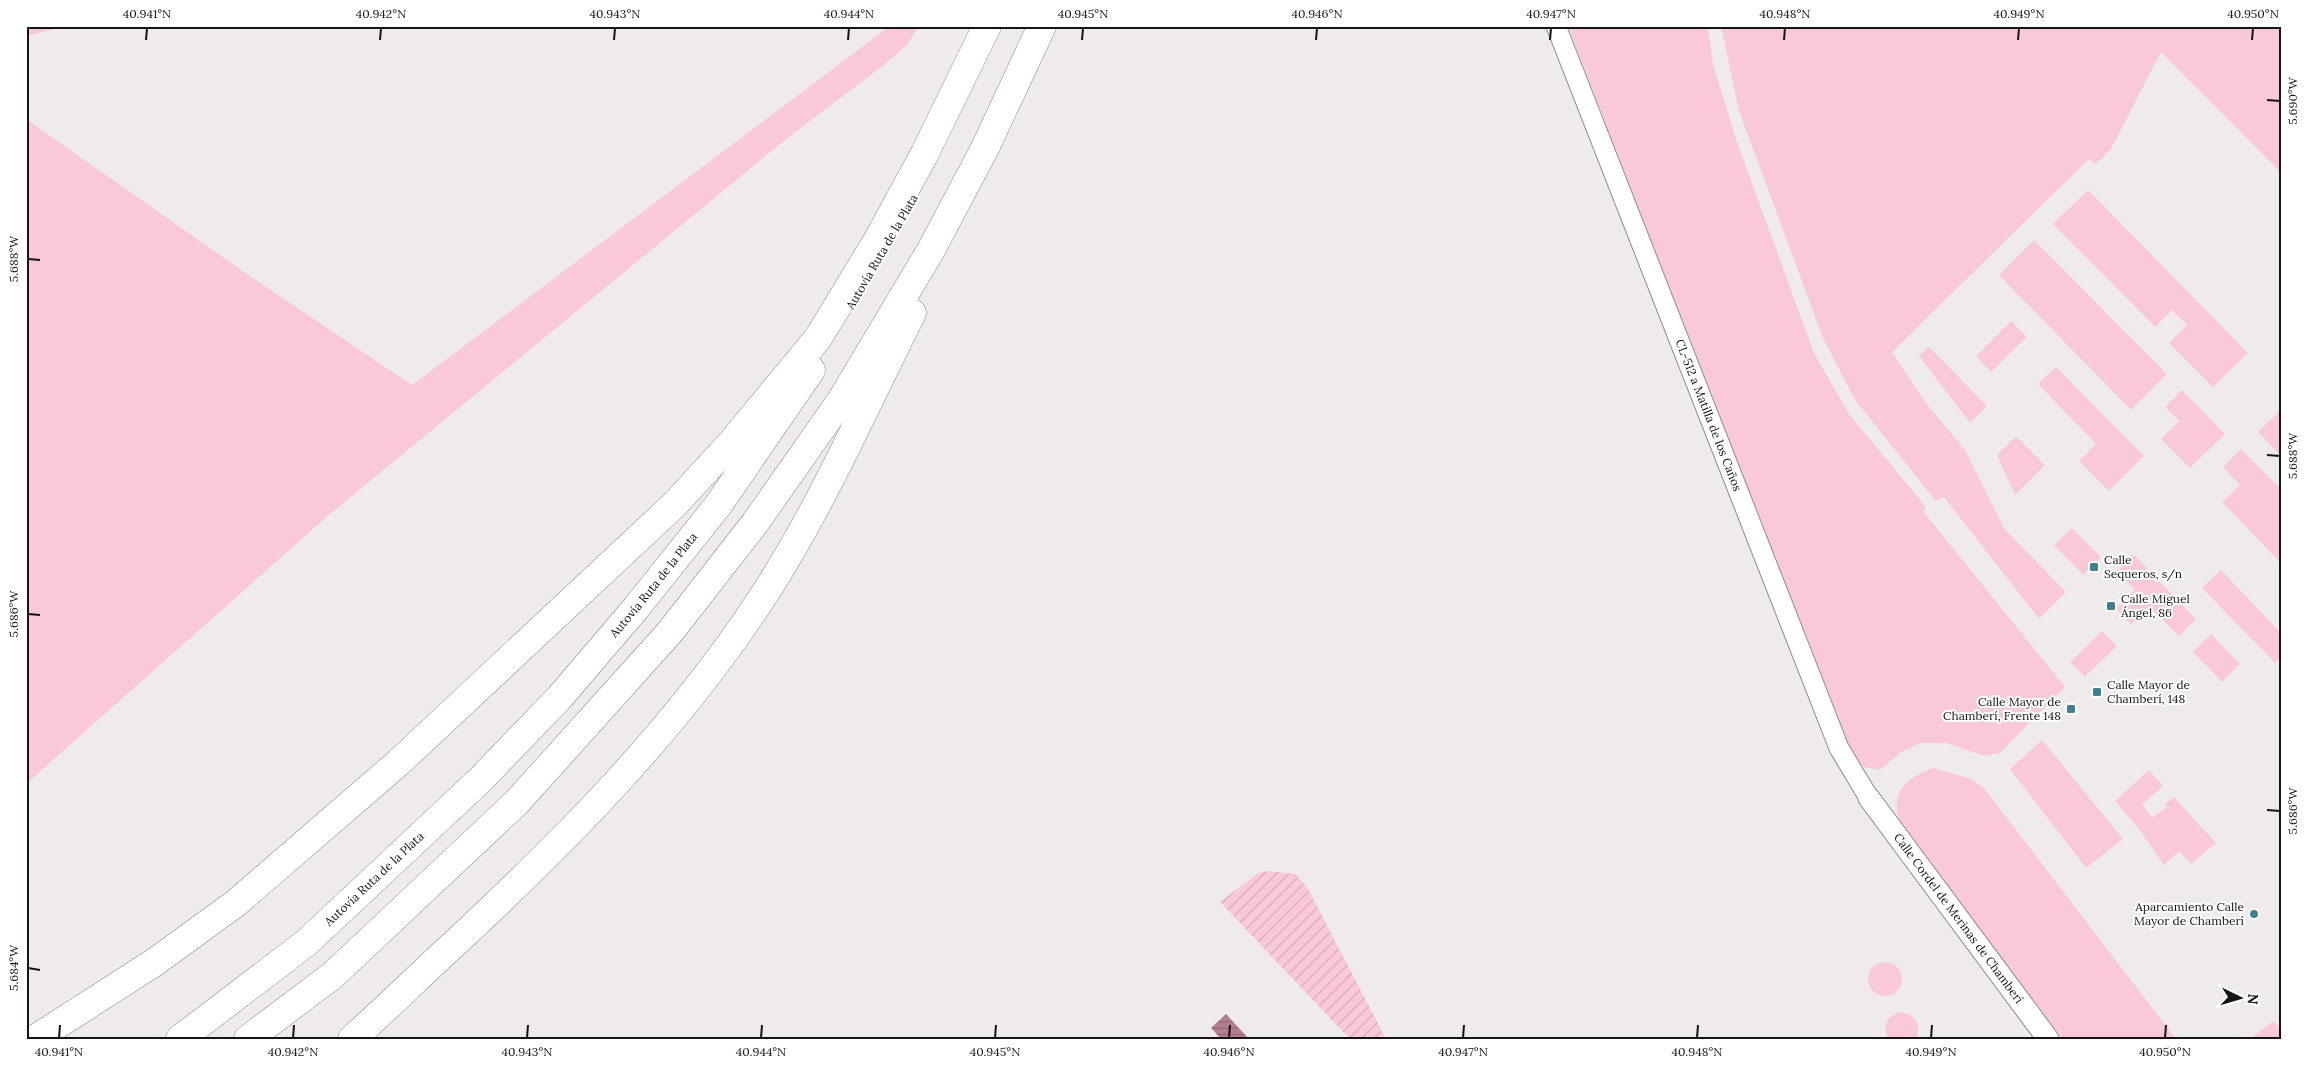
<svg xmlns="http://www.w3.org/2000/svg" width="2307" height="1065" font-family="Lora,serif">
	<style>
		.green { fill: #f9c9d8 }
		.garden { fill: url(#garden-furrows) }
		.water { fill: url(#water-rules) }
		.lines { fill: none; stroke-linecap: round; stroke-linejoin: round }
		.tertiary-casing { stroke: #8e8a8b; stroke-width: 21 }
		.secondary-casing { stroke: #8e8a8b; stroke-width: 23 }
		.motorway-casing { stroke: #8e8a8b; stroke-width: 29 }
		.tertiary { stroke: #fff; stroke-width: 19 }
		.secondary { stroke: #fff; stroke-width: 21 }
		.motorway { stroke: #fff; stroke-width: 28 }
		.ticks { fill: none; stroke: #151314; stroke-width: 2 }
		.poi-dot { fill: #3d8190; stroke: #fff; stroke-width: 2 }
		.labels { text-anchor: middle; stroke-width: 4; stroke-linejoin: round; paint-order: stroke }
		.street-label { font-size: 12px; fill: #151314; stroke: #fff }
		.poi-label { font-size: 12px; fill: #151314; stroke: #fff; text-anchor: start }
		.neatline { fill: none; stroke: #151314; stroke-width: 2 }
		.ticks-label { font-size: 12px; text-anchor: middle; fill: #151314 }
	</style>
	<defs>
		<pattern id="garden-furrows" width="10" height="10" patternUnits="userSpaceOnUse" patternTransform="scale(1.25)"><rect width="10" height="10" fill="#f9c9d8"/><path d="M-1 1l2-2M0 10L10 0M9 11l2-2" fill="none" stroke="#d5acb8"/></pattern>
		<pattern id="water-rules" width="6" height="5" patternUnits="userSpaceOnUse" patternTransform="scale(1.25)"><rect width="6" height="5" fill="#b67f91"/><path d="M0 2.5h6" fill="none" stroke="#936775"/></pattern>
	</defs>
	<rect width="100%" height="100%" fill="#efebec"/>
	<!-- green -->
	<g class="green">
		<path d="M26,26h41l-41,10z"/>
		<path d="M890,26h29l-12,19 -23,20 -94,71 -460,378 -304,270v-665l221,155 165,111z"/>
		<path d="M1568,26h140l5,38 24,78 77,211 35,61 77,93 -3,4 142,176 -65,66 -16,3 -37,-13h-26l-20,9 -21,18 -16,-3 -14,-12z"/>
		<path d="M1721,26h560v147l-120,-121 -50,97 -15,15 -7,-5 -197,193 34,51 39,47 39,78 62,64 -27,27 -95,-122 -8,4 -81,-101 -32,-62 -84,-227z"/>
		<path d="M2088,190l160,163 -35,34 -44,-44 18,-18 -15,-15 -17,17 -102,-103z"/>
		<path d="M2034,240l133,134 -36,36 -132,-135z"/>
		<path d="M2011,321l16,16 -36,35 -15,-16z"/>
		<path d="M1929,347l58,59 -17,17 -51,-67z"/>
		<path d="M2056,367l88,89 -35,35 -30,-30 17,-17 -58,-60z"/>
		<path d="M2182,390l43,44 -35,34 -29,-29 18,-18 -14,-14z"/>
		<path d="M2281,410v46l-23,-24z"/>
		<path d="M2016,436l29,29 -30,30 -18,-40z"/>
		<path d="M2241,449l40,40v74l-59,-61 18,-17 -17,-18z"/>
		<path d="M2072,528l29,29 -18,18 -29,-30z"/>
		<path d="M2134,555l62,64 -17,17 -30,-29 -18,17 -15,-15 19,-19 -18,-19z"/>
		<path d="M2221,570l60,63v25l-6,5 -73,-75z"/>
		<path d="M2102,631l15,15 -32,31 -15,-15z"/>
		<path d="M2211,634l29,30 -18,18 -29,-30z"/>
		<path d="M2042,740l81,99 -37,29 -76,-99z"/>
		<path d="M1933,768l38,11 13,9 192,251h-114l-157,-206c-18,-35 -6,-52 28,-65z"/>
		<path d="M2149,770l14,16 -21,19 10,13 15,-11 -2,-3 9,-7 42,46 -25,21 -12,-13 -15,14 -25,-36 -24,-28z"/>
		<circle cx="1885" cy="979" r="17"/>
		<path d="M1900,1012c15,2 22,13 16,27h-28c-6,-13 -1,-23 12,-27z"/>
		<path d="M2273,1021l8,8v10h-31z"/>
	</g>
	<!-- garden -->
	<path class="garden" d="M1269,871l26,3 12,13 79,152h-36l-130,-137 38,-29z"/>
	<!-- water -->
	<path class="water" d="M1226,1014l23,25h-28l-10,-11z"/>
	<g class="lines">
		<defs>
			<g id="tertiary">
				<path id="s1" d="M1556,26l283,722 30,50"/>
			</g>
			<g id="secondary">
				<path id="s2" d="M1869,798l179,241"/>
			</g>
			<g id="motorway">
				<path d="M35,1039l120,-77 81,-59 162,-140 277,-259 57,-62 86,-104 59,-97 48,-88 62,-127"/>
				<path id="s3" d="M180,1039l126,-96 174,-163 80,-83 76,-89 83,-104 92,-134"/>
				<path d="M248,1039l85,-64 184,-173 153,-170 85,-109 87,-124 89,-149 54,-102 57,-122"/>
				<path d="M352,1039c35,-31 68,-64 102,-95 113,-105 221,-214 306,-343 60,-91 103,-191 152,-288"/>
			</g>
		</defs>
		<!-- tertiary casing -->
		<use href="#tertiary" class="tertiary-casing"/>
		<!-- secondary casing -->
		<use href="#secondary" class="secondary-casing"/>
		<!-- motorway casing -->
		<use href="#motorway" class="motorway-casing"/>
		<!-- tertiary -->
		<use href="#tertiary" class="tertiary"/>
		<!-- secondary -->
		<use href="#secondary" class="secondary"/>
		<!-- motorway -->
		<use href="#motorway" class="motorway"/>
	</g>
	<!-- ticks -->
	<path class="ticks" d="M146,40l1,-12M380,40l1,-12M614,40l1,-12M848,40l1,-12M1082,40l1,-12M1316,40l1,-12M1550,40l1,-12M1784,40l1,-12M2018,40l1,-12M2252,40l1,-12M2267,100l13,1M28,259l12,1M2267,455l13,1M28,614l12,1M2267,810l13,1M28,968l12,2M59,1038l1,-13M293,1038l1,-13M527,1038l1,-13M761,1038l1,-13M995,1038l1,-13M1229,1038l1,-13M1463,1038l1,-13M1697,1038l1,-13M1931,1038l1,-13M2165,1038l1,-13"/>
	<!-- markers -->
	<g class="poi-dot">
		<rect x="2089" y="562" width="10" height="10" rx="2.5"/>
		<rect x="2106" y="601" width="10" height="10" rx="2.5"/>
		<rect x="2092" y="687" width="10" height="10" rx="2.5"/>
		<rect x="2066" y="704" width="10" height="10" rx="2.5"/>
		<circle cx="2254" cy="914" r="5"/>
	</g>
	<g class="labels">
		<!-- street labels -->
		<g class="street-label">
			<text transform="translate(882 252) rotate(-60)" y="4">Autovía Ruta de la Plata</text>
			<text dy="4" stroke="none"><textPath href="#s1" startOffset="418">CL-512 a Matilla de los Caños</textPath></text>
			<text dy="4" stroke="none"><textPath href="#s3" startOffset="658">Autovía Ruta de la Plata</textPath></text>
			<text dy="4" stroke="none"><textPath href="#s3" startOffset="252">Autovía Ruta de la Plata</textPath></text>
			<text dy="4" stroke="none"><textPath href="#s2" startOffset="150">Calle Cordel de Merinas de Chamberí</textPath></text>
		</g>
		<!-- poi labels -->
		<g class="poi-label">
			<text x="2104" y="564">Calle<tspan x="2104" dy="14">Sequeros, s/n</tspan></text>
			<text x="2121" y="603">Calle Miguel<tspan x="2121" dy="14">Ángel, 86</tspan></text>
			<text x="2107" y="689">Calle Mayor de<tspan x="2107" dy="14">Chamberí, 148</tspan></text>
			<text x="2061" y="706" text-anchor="end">Calle Mayor de<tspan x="2061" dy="14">Chamberí, Frente 148</tspan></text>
			<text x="2244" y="911" text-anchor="end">Aparcamiento Calle<tspan x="2244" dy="14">Mayor de Chamberí</tspan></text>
		</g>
	</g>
	<!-- border -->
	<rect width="2307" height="1065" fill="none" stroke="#ffffff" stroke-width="55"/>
	<!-- north arrow -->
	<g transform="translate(2240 998) rotate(95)" stroke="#ffffff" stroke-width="4" paint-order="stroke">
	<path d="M0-4L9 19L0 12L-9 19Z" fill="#151314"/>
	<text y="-8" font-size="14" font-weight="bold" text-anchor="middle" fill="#151314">N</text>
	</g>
	<rect x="28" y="28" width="2252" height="1010" class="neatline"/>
	<g class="ticks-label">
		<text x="147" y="18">40.941°N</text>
		<text x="381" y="18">40.942°N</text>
		<text x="615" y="18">40.943°N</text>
		<text x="849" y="18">40.944°N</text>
		<text x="1083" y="18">40.945°N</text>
		<text x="1317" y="18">40.946°N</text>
		<text x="1551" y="18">40.947°N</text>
		<text x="1785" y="18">40.948°N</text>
		<text x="2019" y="18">40.949°N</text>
		<text x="2253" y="18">40.950°N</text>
		<text transform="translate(2293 101) rotate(-90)" y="4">5.690°W</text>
		<text transform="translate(14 259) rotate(-90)" y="4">5.688°W</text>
		<text transform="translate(2293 456) rotate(-90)" y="4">5.688°W</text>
		<text transform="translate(14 614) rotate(-90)" y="4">5.686°W</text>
		<text transform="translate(2293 811) rotate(-90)" y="4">5.686°W</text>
		<text transform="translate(14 968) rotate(-90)" y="4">5.684°W</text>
		<text x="59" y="1056">40.941°N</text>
		<text x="293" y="1056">40.942°N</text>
		<text x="527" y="1056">40.943°N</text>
		<text x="761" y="1056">40.944°N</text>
		<text x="995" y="1056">40.945°N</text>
		<text x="1229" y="1056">40.946°N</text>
		<text x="1463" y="1056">40.947°N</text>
		<text x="1697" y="1056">40.948°N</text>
		<text x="1931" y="1056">40.949°N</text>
		<text x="2165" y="1056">40.950°N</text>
	</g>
</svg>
